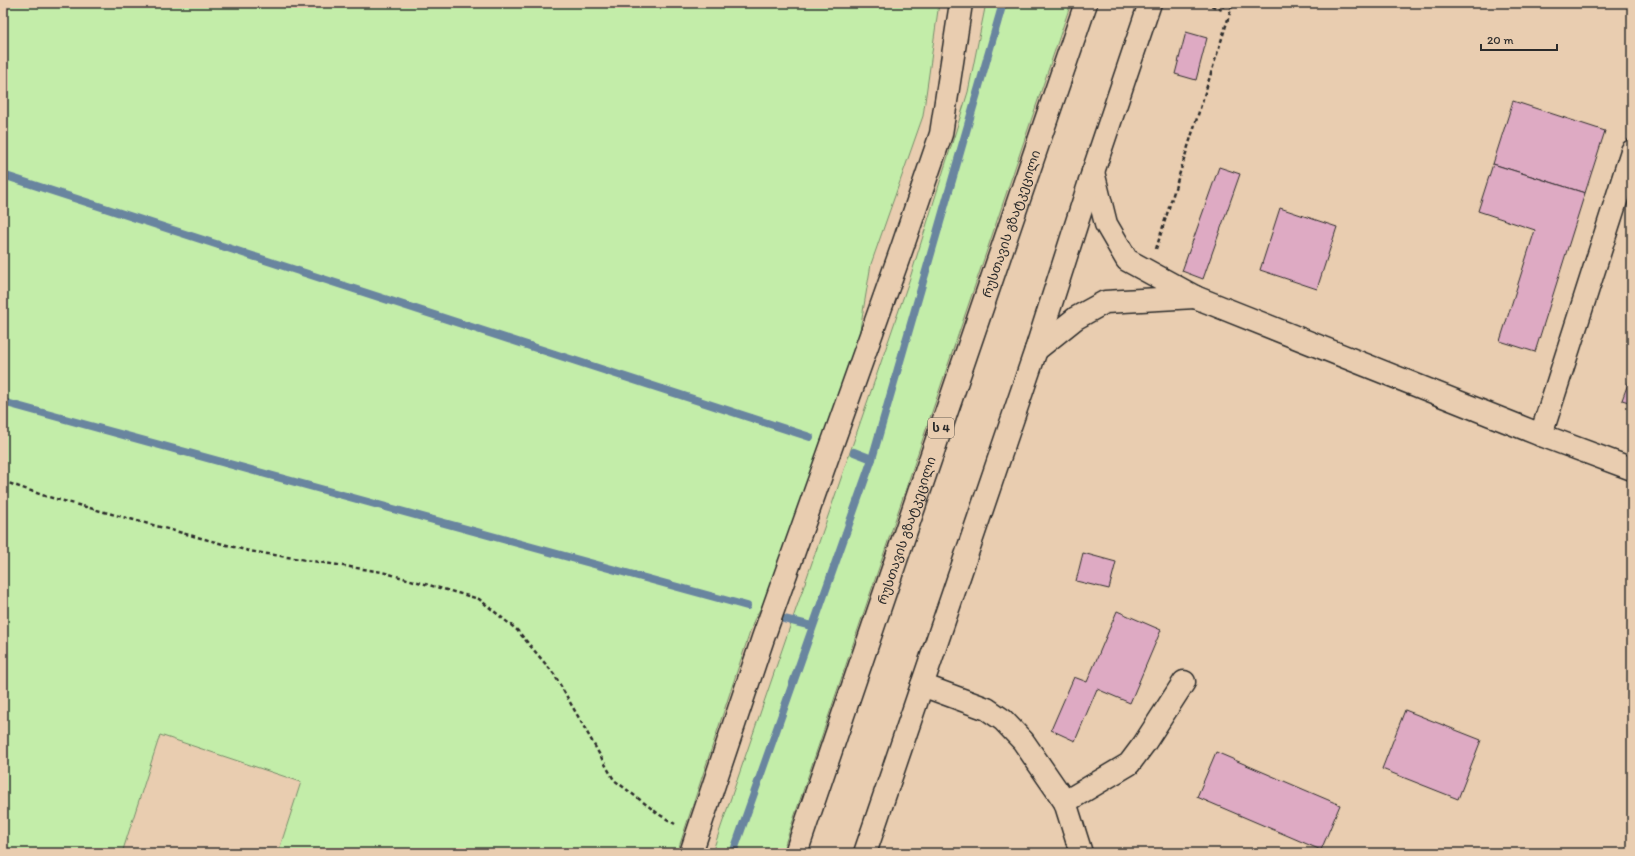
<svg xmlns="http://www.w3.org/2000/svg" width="1635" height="856" font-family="Itim,'Noto Sans Georgian',sans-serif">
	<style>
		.green { fill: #c3eda9; stroke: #778c6a }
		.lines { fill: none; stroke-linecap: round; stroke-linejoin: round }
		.stream { stroke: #69859f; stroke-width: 8 }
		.building { fill: #deaac3; stroke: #2b2b2b }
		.minor-casing { stroke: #2b2b2b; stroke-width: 25 }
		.highway-casing { stroke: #2b2b2b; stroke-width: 25 }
		.path { stroke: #2b2b2b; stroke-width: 2.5; stroke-dasharray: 4 3; stroke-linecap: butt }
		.minor { stroke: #e9cdb0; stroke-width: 22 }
		.highway { stroke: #e9cdb0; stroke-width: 22 }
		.labels { text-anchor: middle; stroke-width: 3.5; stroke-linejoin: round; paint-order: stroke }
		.shield { fill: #e9cdb0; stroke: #645c53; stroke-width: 1 }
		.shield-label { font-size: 12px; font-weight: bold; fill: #2b2b2b }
		.street-label { font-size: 13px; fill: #2b2b2b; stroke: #e9cdb0 }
	</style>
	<rect width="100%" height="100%" fill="#e9cdb0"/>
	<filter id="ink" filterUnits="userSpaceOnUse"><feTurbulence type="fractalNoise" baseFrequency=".025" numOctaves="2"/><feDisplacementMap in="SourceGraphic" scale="8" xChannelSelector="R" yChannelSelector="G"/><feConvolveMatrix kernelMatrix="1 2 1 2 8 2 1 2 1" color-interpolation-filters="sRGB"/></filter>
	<g filter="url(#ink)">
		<!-- green -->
		<g class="green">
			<path d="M3,3h936l-16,113 -52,148 -19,113 -58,172 -40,71 -77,233h-399l23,-71 -141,-47 -38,118h-119z"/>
			<path d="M986,3h85l-289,850h-70l198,-575 58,-186z"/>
		</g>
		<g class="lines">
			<!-- stream -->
			<g class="stream">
				<path d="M3,175l807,262"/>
				<path d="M3,402l744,204"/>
				<path d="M854,452l18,7"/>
				<path d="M784,619l28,7"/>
				<path d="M733,853l139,-394 131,-456"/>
			</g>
		</g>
		<!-- building -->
		<g class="building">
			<path d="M1186,32l21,6 -11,42 -21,-6z"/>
			<path d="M1513,101l92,30 -20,62 -92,-29z"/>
			<path d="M1493,164l92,29 -50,159 -35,-11 35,-111 -57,-19z"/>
			<path d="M1219,167l21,7 -37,105 -21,-8z"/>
			<path d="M1280,208l57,19 -20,62 -57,-19z"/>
			<path d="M1632,373v30l-10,-3z"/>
			<path d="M1083,553l33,9 -7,27 -33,-8z"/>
			<path d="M1117,611l44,19 -31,73 -33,-14 -22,52 -24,-11 23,-53 13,5z"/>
			<path d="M1405,710l76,30 -23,59 -76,-30z"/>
			<path d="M1216,752l124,53 -19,45 -124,-53z"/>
		</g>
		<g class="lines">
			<defs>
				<g id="minor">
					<path d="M1195,297l346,138 91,34"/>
					<path d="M1541,435l91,-284"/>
					<path d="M922,685l65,24 16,11 20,21 42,61 16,51"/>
					<path d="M1065,802l64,-38 15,-20 40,-62"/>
					<path d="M691,853l72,-215 139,-390 39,-114 20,-131"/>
				</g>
				<g id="highway">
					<path d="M1093,172l13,52 21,36 68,37"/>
					<path d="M1036,350l40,-32 29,-16 90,-5"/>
					<path id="s1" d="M796,853l290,-850"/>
					<path d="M865,853l171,-503 57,-178 57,-169"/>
				</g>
			</defs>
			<!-- minor casing -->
			<use href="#minor" class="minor-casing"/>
			<!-- highway casing -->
			<use href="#highway" class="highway-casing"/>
			<!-- path -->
			<g class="path">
				<path d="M1205,3l17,7 2,-7"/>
				<path d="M1156,249l77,-246"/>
				<path d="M3,481l42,15 204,55 133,21 97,27 38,31 37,44 60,106 46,35 15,9"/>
			</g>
			<!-- minor -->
			<use href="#minor" class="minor"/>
			<!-- highway -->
			<use href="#highway" class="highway"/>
		</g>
	</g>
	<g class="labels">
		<!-- shield labels -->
		<rect class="shield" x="928" y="418" width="26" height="20" rx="3"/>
		<g class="shield-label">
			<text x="941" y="432">ს 4</text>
		</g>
		<!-- street labels -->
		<g class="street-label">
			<text dy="5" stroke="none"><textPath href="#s1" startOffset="665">რუსთავის გზატკეცილი</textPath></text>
			<text dy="5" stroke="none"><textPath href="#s1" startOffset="341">რუსთავის გზატკეცილი</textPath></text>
		</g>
	</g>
	<!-- margin -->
	<rect width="1635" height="856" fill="none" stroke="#e9cdb0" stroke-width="16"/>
	<rect x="8" y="8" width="1619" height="840" fill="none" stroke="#2b2b2b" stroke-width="1.5" filter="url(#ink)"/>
	<!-- scale -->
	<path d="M1481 44v6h76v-6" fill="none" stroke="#2b2b2b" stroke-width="2"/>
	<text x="1487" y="44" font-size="12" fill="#2b2b2b" stroke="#e9cdb0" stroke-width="3" paint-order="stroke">20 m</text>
</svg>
